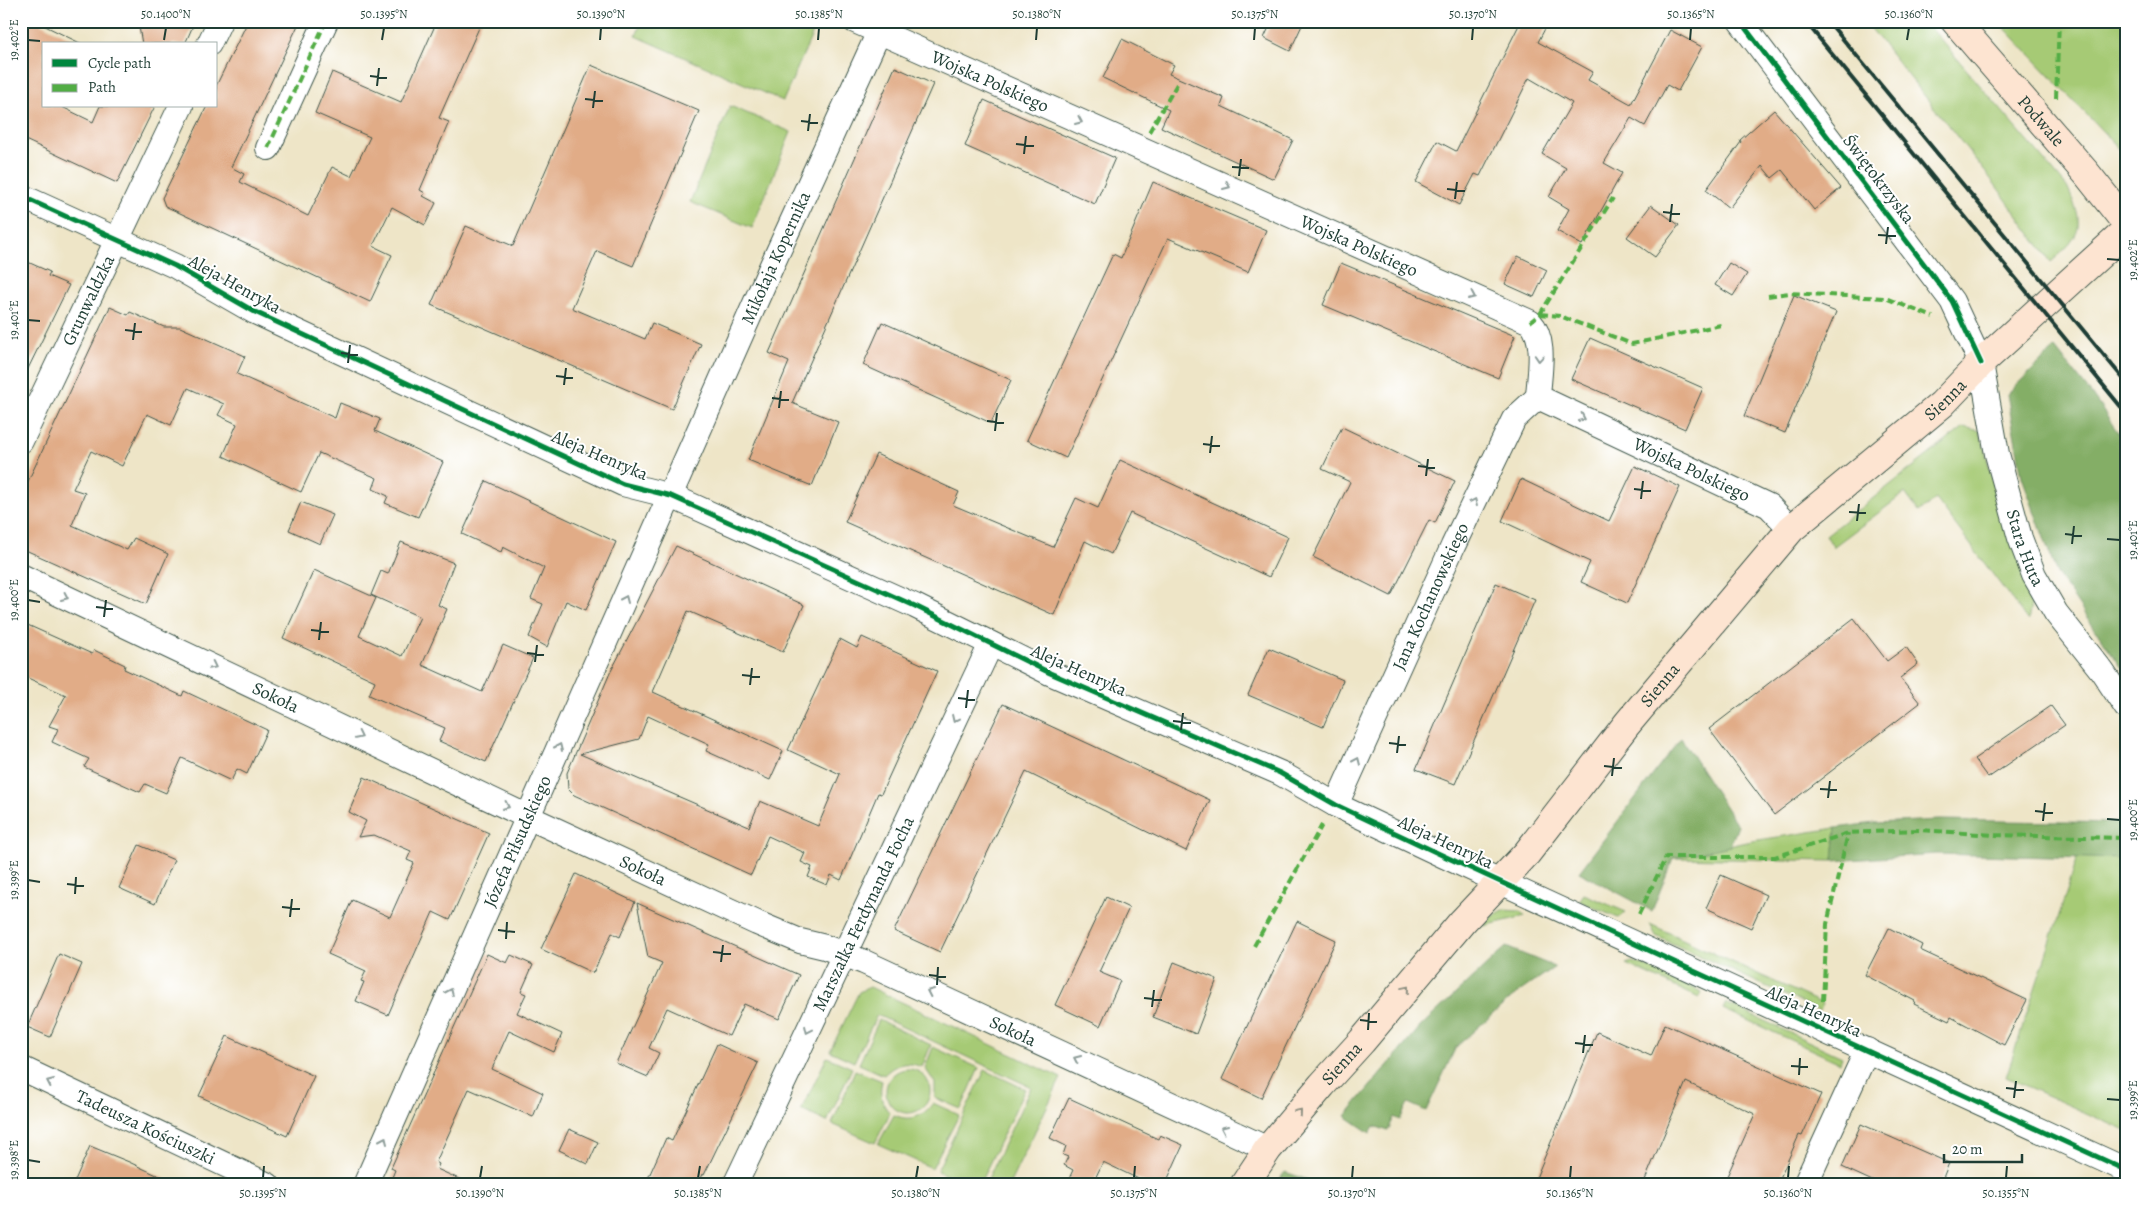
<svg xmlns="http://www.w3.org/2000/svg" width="2147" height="1206" font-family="Alegreya,serif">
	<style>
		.green { fill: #a6ca74; stroke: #628454 }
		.forest { fill: #84ae66; stroke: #52764d }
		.building { fill: #e1ac87 }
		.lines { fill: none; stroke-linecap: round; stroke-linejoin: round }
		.street-casing { stroke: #3e564a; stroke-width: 26 }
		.secondary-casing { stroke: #3e564a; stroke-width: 30 }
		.street { stroke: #fff; stroke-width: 24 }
		.secondary { stroke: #fde4d1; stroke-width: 28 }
		.rail { stroke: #1f3d34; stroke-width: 4 }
		.quiet { stroke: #52ad45; stroke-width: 4; stroke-dasharray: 8 4; stroke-linecap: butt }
		.cycleway-casing { stroke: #fff; stroke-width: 8 }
		.cycleway { stroke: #00873e; stroke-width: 5 }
		.oneway { stroke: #8f9e9a }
		.oneway2 { stroke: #8e9082 }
		.ticks { fill: none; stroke: #1f3d34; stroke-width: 2 }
		.labels { text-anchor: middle; stroke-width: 4; stroke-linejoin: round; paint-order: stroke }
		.street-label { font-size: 18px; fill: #1f3d34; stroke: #fff }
		.neatline { fill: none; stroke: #1f3d34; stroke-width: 2 }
		.ticks-label { font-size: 12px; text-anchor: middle; fill: #1f3d34 }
	</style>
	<rect width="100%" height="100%" fill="#fff"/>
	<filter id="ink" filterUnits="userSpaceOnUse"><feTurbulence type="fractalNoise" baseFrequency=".02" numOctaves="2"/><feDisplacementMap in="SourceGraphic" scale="10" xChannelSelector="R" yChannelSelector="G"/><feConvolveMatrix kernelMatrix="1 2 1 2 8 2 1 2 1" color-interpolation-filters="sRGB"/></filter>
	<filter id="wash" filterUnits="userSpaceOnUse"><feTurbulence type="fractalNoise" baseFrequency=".0096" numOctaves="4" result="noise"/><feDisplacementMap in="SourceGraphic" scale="20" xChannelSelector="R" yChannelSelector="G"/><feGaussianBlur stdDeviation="1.12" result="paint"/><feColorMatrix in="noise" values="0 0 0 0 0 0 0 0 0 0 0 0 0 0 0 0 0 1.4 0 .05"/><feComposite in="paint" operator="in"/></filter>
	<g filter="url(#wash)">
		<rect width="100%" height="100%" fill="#eee5c7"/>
		<!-- green -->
		<g class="green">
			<path d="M642,21h176l-35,80 -147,-65z"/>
			<path d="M1865,21h60l142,166c18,39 16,47 -16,75l-57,-79z"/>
			<path d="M1998,21h128v135z"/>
			<path d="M730,106l61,26 -39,96 -62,-26z"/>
			<path d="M1964,427l16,4 21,82 29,76 -3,3 4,12 -3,17 -92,-122 -17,13 -14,-19 -72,54 -7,-12z"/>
			<path d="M1836,828l-3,33 -160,-3 79,-17z"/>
			<path d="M2078,857l48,2v272l-120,-54z"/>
			<path d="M1584,894l42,18 -8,6 -39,-17z"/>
			<path d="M1503,910l17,1 5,5 -41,10 7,-9z"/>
			<path d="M1650,924l173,80 -3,7 -164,-75z"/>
			<path d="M1632,962l8,2 62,28 -3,6 -73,-34z"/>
			<path d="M870,987l191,91 -52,107h-24l46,-98 -154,-72 -23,47 -24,-11 29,-59z"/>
			<path d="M1726,1003l116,54 -2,6 -117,-54z"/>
			<path d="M879,1020l52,25 -9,22c-15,-6 -26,-4 -38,8l-25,-11z"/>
			<path d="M933,1047l46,21 -18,41 -26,-11v-15l-10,-15z"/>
			<path d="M827,1057l25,11 -25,54 -26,-12z"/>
			<circle cx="908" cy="1091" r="22"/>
			<path d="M855,1070l27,11c-3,12 -1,23 8,32l-15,30 -43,-19z"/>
			<path d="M985,1070l40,19 -46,96h-10l-32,-14z"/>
			<path d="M933,1103l26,12 -27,53 -54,-24 16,-29c16,7 29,2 39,-12z"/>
		</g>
		<!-- forest -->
		<g class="forest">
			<path d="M2055,348l37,47 34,49v230l-69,-100 -35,-97 -15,-83z"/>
			<path d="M1681,738l57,88 -8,20 -57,12 -21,53 -73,-39z"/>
			<path d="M1939,820l187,3v36l-189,-5 -104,7 3,-33 38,-5z"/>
			<path d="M1506,947l49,20 -43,30 -56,50 -30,64 -18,-8 -8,17 -6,-3 -6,14 -14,-5 -4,7 -25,-17 76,-90z"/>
			<path d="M1285,1172l38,13h-48z"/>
		</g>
		<g id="blocks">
			<!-- building -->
			<g class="building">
				<path d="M21,21h14l47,23h-38v62h16l33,16 7,-16h55l-38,77 -96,-45z"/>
				<path d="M138,21h57l-10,23h-43z"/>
				<path d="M248,21h52l-69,146 13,7 -4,8 68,34 24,-49 19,9 19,-39 -55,-24 17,-41 69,30 36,-81h45l-43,97 10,4 -29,68 5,3 -2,3 13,7 -11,22 -33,-18 -19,39 19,9 -22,47 -205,-96 -3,-8 45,-92h9v-20z"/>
				<path d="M1272,21h32l-14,30 -26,-13z"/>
				<path d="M1521,21h28l-11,21 55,30 -5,8 43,24 39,-74 32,17 -24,44 -11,-6 -22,41 -14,-8 -27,45 18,10 -40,72 -25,-14 12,-22 -20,-12 17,-29 -24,-14 30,-51 -43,-25 -49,98 -5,-2 -16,31 -43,-23 21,-41 19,10z"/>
				<path d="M1122,39l52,26 -5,9 55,24 -3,8 72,34 -19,39 -113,-52 8,-17 -66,-32z"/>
				<path d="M591,65l108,46 -66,155 -36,-15 -25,57 73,31 7,-16 49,21 -29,65 -241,-104 35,-79 47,20z"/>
				<path d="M895,67l38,17 -141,319 46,19 -26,64 -64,-26 41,-98 -20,-9z"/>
				<path d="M984,100l131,58 -20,46 -130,-58z"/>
				<path d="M1774,110l67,78 -27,22 -32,-40 -10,8 -10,-12 -33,42 -23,-18 35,-48 -1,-2z"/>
				<path d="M1153,182l113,48 -18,42 -80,-34 -102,220 -39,-18 86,-186 8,4z"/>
				<path d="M1651,205l28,20 -24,32 -28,-20z"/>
				<path d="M1518,256l29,14 -13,27 -29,-13z"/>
				<path d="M21,259l29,13 -2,4 21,9 -48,98z"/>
				<path d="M1341,263l174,73 -17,42 -175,-73z"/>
				<path d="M1729,263l18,11 -14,22 -18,-11z"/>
				<path d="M1794,295l42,17 -51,121 -41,-17z"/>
				<path d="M110,307l18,8 2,-3 34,15h16l65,29 -8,18 98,44 5,-15 40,16 -5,12 68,31 -25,55 -33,-14 3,-7 -15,-7 4,-11 -58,-25 -18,39 -78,-36 14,-32 -19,-9 6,-11 -36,-16 -17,37 -24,-11 -25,52 -31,-15 -18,38 12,4 -13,32 55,25 7,-12 34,16 -22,50 -125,-56v-52z"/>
				<path d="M882,322l129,58 -20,43 -128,-58z"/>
				<path d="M1590,338l113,50 -18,41 -114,-50z"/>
				<path d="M1342,427l113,54 -20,42 -6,-3 -38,76 -78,-39 37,-75 -28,-13z"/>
				<path d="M876,454l83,38 -6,13 100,42 23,-49 22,10 22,-48 168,77 -19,40 -139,-64 -19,41 -26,-13 -31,74 -209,-93z"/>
				<path d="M1635,466l45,21 -53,116 -46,-21 9,-20 -88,-41 19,-42 88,42z"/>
				<path d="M486,481l130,61 -30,68 -20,-9 -19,46 -18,-10 14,-33 -12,-5 13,-31 -41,-21 -2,5 -39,-18z"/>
				<path d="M301,502l32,13 -13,29 -31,-14z"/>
				<path d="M401,542l53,21 -16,42 9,4 -25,56 60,27 21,-47 30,13 -47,104 -47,-21 6,-13 -76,-33 6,-14 -92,-43 31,-68 62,28 -17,38 43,20 18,-39 -49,-22 10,-24 7,3z"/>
				<path d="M676,546l128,59 -21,47 -95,-41 -35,81 130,59 -13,29 -64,-29 3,-7 -61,-28 -9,23 -59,15 169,73 11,-26 58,25 22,-52 -52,-24 52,-111 17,9 5,-11 75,34 -56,123 -3,-1 -37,87 -10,-5 -4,10 -19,-8 4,-10 -11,-5 4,-9 -37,-17 -17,39 -177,-80 -6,-6 -1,-16 43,-100z"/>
				<path d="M1496,583l39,17 -80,184 -39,-15z"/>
				<path d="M1854,618l33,43 19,-14 12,17 -18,14 20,25 -146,112 -65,-86z"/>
				<path d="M21,622l71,32 2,-4 31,15 -1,4 58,27 2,-5 83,39 -20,44 -10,-5 -6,12 -49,-23 -16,35 -21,-9 -5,8 -56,-25 5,-8 -37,-17 6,-13 -9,-3 17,-31 -45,-20z"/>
				<path d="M1269,648l74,32 -20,47 -75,-32z"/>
				<path d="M1003,704l207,96 -24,51 -160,-79 -86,180 -46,-21z"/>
				<path d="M2051,706l14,19 -77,53 -14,-19z"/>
				<path d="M364,777l125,56 -39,87 -17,-8 -45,103 -32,-14 8,-19 -3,-1 5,-10 -38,-17 24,-54 38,17 24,-54 -7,-3 4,-9 -37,-16 -16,2 8,-16 -17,-9z"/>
				<path d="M139,845l35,15 -19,44 -36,-16z"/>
				<path d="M576,874l59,28 -15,35 -8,-4 -19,40 -52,-24z"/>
				<path d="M1721,875l45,20 -15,33 -45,-20z"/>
				<path d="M1106,897l23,11 -30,64 21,9 -20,45 -45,-21z"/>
				<path d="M637,903l162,72 -20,44 -35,-15 -15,32 -62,-28 -18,40 10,5 -11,24 -32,-14 46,-100 -14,-6z"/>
				<path d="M1297,921l39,19 -75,158 -39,-19z"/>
				<path d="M1889,928l33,17 -2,5 107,50 -23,45 -53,-28 -2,4 -35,-17 1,-3 -50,-26z"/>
				<path d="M59,954l23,10 -32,73 -23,-10z"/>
				<path d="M487,954l20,9 4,-8 22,10 -12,27 5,2 -9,19 45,21 -8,18 -45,-21 -17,38 51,24 -10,24 -64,-28 -33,73 3,2 -2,5 35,16h-83l6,-15 -4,-2z"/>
				<path d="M1174,962l43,17 -21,55 -43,-17z"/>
				<path d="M1665,1024l156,70 -19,42 -3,-1 -22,50h-54l32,-71 -69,-32 -43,103h-110l64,-153 54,24z"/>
				<path d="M227,1036l87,40 -27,60 -88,-40z"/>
				<path d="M717,1044l41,19 -54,112 -2,-1 -5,11h-52l21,-47 6,3z"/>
				<path d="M1069,1098l89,41 2,-4 23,10 -18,40h-14l-48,-23 -11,23h-26l7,-15 -9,-5 4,-8 -5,-2 3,-9 -16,-8z"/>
				<path d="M1861,1124l88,39 -9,22h-59l-39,-18z"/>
				<path d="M569,1129l29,13 -10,22 -29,-14z"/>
				<path d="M90,1146l39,16 49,23h-105z"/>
			</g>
		</g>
	</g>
	<g filter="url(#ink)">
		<use href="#blocks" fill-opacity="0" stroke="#3e564a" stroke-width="1"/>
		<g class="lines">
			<defs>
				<g id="street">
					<path id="s1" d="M855,21l675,301c17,18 9,52 8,75"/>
					<path id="s2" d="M1740,21l212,280 29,62 16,91 23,84 14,37 22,38 46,58 24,36"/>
					<path d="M209,44l11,-23"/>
					<path d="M268,148l58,-127"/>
					<path d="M21,196l154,70 80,46 368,172 48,12 244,110 135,67 230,100 56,32 108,51 682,314"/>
					<path id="s3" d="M1538,397l231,109 22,23"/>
					<path id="s4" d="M21,441l160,-335"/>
					<path id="s5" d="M21,576l507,241 229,106 43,18 25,6 39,15 404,187"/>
					<path id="s6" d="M1336,805l117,-259 61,-127 24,-22"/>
					<path id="s7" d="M21,1068l247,117"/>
					<path id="s8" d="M365,1185l407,-920 112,-244"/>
					<path id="s9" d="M735,1185l256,-541"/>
					<path d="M1805,1185l62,-135"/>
				</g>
				<g id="secondary">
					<path id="s10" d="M1955,21l132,153 39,49"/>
					<path id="s11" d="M1244,1185l24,-36 54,-64 40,-44 100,-119 65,-69 100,-129 164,-195 151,-125 39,-41 145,-132"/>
				</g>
			</defs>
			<!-- street casing -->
			<use href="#street" class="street-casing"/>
			<!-- secondary casing -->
			<use href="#secondary" class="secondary-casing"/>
			<!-- street -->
			<use href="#street" class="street"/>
			<!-- secondary -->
			<use href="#secondary" class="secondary"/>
			<!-- rail -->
			<g class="rail">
				<path d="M1805,21l321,392"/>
				<path d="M1828,21l298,361"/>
			</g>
			<!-- quiet -->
			<g class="quiet">
				<path d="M2056,98l3,-77"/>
				<path d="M1149,132l28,-48"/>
				<path d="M268,148l58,-127"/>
				<path d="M1768,296l21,-3 96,5 48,19"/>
				<path d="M1540,314l20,2 72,28 89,-19"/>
				<path d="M1530,322l10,-8 73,-116"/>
				<path d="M1639,914l27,-57h109l73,-24 71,-3 76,5 131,3"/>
				<path d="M1254,946l68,-121"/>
				<path d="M1823,1001l4,-77 21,-91"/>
			</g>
			<defs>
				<g id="cycleway">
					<path d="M1740,21l212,280 29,62"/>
					<path d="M21,196l154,70 80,46 368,172 48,12 244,110 135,67 230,100 56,32 108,51 682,314"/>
				</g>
			</defs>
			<!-- cycleway casing -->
			<use href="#cycleway" class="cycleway-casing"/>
			<!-- cycleway -->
			<use href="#cycleway" class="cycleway"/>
		</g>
		<!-- one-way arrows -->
		<defs><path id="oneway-chevron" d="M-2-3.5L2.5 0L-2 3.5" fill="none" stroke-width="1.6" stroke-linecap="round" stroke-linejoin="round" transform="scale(1.25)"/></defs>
		<g class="oneway">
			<use href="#oneway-chevron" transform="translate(1079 121) rotate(24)"/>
			<use href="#oneway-chevron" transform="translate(1227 186) rotate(24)"/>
			<use href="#oneway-chevron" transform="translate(1472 296) rotate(24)"/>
			<use href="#oneway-chevron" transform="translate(1539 358) rotate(94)"/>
			<use href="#oneway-chevron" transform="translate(1582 418) rotate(25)"/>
			<use href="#oneway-chevron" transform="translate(1474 502) rotate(-65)"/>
			<use href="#oneway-chevron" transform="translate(65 597) rotate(25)"/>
			<use href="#oneway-chevron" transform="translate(625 599) rotate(-66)"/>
			<use href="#oneway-chevron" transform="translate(213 666) rotate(26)"/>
			<use href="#oneway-chevron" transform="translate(955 719) rotate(115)"/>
			<use href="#oneway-chevron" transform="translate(359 736) rotate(26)"/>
			<use href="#oneway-chevron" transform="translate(559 747) rotate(-66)"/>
			<use href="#oneway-chevron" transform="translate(1357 761) rotate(-66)"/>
			<use href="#oneway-chevron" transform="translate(506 806) rotate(25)"/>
			<use href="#oneway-chevron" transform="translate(450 992) rotate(-66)"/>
			<use href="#oneway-chevron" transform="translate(930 992) rotate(-155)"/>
			<use href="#oneway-chevron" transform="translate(808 1030) rotate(115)"/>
			<use href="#oneway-chevron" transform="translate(1077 1059) rotate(-155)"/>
			<use href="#oneway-chevron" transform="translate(50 1082) rotate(-155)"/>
			<use href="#oneway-chevron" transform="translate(1224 1129) rotate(-156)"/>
			<use href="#oneway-chevron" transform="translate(384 1140) rotate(-66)"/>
		</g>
		<g class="oneway2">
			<use href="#oneway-chevron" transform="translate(1406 989) rotate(-50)"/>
			<use href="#oneway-chevron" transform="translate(1299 1112) rotate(-50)"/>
		</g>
	</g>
	<!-- ticks -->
	<path class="ticks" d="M28,40l12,1M164,40l2,-12M382,40l2,-12M600,40l1,-12M818,40l1,-12M1036,40l1,-12M1254,40l1,-12M1472,40l1,-12M1690,40l1,-12M1907,40l2,-12M370,76l17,2M377,86l2,-18M585,99l18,2M593,108l2,-17M801,121l17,2M808,131l2,-17M1016,144l18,2M1024,154l2,-18M1232,167l17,1M1239,176l2,-17M1447,189l18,2M1455,199l2,-17M1663,212l17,2M1670,222l2,-18M1878,235l18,1M1886,244l2,-17M2107,259l13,1M28,320l12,1M125,330l17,2M133,340l2,-17M341,353l17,2M348,363l2,-18M556,376l17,2M564,385l2,-17M772,398l17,2M779,408l2,-17M987,421l17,2M995,431l2,-18M1203,444l17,2M1210,453l2,-17M1418,466l17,2M1426,476l2,-17M1634,489l17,2M1641,499l2,-18M1849,512l17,1M1857,521l2,-17M2065,534l17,2M2107,539l13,1M2072,544l2,-18M28,600l12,2M96,607l17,2M104,617l2,-17M311,630l18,2M319,640l2,-18M527,653l17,2M535,662l2,-17M742,675l18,2M750,685l2,-17M958,698l17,2M966,708l2,-18M1173,721l18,2M1181,730l2,-17M1389,743l17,2M1397,753l2,-17M1604,766l18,2M1612,776l2,-18M1820,789l17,1M1828,798l2,-17M2035,811l18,2M2107,819l13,1M2043,821l2,-18M28,880l12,2M67,884l17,2M75,894l1,-17M282,907l18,2M290,917l2,-18M498,930l17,2M506,939l1,-17M713,952l18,2M721,962l2,-17M929,975l17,2M937,985l1,-18M1144,998l18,2M1152,1007l2,-17M1360,1020l17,2M1368,1030l1,-17M1575,1043l18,2M1583,1053l2,-18M1791,1066l17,1M1799,1075l1,-17M2006,1088l18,2M2014,1098l2,-17M2107,1099l13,1M28,1160l12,2M263,1178l1,-12M480,1178l2,-12M698,1178l2,-12M916,1178l2,-12M1134,1178l1,-12M1352,1178l1,-12M1570,1178l1,-12M1788,1178l1,-12M2006,1178l1,-12"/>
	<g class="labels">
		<!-- street labels -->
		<g class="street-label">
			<text dy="6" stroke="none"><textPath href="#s1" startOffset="148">Wojska Polskiego</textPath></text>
			<text dy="6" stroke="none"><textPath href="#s10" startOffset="132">Podwale</textPath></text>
			<text transform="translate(1879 179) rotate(53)" y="6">Świętokrzyska</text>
			<text dy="6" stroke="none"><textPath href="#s1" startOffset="552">Wojska Polskiego</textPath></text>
			<text dy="6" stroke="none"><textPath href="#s8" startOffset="1014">Mikołaja Kopernika</textPath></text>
			<text transform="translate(235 284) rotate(29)" y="6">Aleja Henryka</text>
			<text dy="6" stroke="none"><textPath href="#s4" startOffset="156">Grunwaldzka</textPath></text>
			<text dy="6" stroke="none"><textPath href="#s11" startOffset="1056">Sienna</textPath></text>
			<text transform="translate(600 455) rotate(23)" y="6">Aleja Henryka</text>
			<text dy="6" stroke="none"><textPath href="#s3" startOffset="170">Wojska Polskiego</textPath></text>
			<text dy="6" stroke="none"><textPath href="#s2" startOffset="610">Stara Huta</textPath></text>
			<text dy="6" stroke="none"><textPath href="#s6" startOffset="229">Jana Kochanowskiego</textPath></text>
			<text transform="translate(1079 670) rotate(24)" y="6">Aleja Henryka</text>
			<text dy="6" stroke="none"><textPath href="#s11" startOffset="651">Sienna</textPath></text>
			<text dy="6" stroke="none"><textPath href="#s5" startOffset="282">Sokoła</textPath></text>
			<text dy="6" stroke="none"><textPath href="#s8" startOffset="376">Józefa Piłsudskiego</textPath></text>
			<text transform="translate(1446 842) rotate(25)" y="6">Aleja Henryka</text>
			<text dy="6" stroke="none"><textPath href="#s5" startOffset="688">Sokoła</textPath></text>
			<text dy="6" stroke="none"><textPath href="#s9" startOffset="300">Marszałka Ferdynanda Focha</textPath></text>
			<text transform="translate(1814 1011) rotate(24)" y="6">Aleja Henryka</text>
			<text dy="6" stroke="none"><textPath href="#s5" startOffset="1092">Sokoła</textPath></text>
			<text dy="6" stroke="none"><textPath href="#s11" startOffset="156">Sienna</textPath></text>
			<text dy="6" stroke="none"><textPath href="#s7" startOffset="138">Tadeusza Kościuszki</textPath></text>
		</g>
	</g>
	<!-- margin -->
	<rect width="2147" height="1206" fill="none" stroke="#fff" stroke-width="55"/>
	<!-- legend -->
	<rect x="42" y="42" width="175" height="65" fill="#ffffff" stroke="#a5b1ae"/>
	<rect x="52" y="59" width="25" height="8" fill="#00873e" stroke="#a5b1ae"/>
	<text x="88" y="68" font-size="15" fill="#1f3d34">Cycle path</text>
	<rect x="52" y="84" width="25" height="8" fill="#52ad45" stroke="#a5b1ae"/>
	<text x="88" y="92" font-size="15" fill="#1f3d34">Path</text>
	<!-- scale -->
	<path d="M1944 1154v8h78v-8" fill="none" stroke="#1f3d34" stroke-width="2.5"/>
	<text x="1952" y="1154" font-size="15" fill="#1f3d34" stroke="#ffffff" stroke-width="4" paint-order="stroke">20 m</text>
	<rect x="28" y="28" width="2092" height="1150" class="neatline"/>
	<g class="ticks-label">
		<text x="166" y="18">50.1400°N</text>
		<text x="384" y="18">50.1395°N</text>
		<text x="601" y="18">50.1390°N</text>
		<text x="819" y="18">50.1385°N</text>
		<text x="1037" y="18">50.1380°N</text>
		<text x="1255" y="18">50.1375°N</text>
		<text x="1473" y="18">50.1370°N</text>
		<text x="1691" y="18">50.1365°N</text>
		<text x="1909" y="18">50.1360°N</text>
		<text transform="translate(14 40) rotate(-90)" y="4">19.402°E</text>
		<text transform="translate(2133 260) rotate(-90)" y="4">19.402°E</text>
		<text transform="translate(14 320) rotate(-90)" y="4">19.401°E</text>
		<text transform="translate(2133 540) rotate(-90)" y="4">19.401°E</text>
		<text transform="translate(14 600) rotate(-90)" y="4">19.400°E</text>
		<text transform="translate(2133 820) rotate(-90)" y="4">19.400°E</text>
		<text transform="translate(14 880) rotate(-90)" y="4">19.399°E</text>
		<text transform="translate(2133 1100) rotate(-90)" y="4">19.399°E</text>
		<text transform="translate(14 1160) rotate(-90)" y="4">19.398°E</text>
		<text x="263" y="1197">50.1395°N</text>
		<text x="480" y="1197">50.1390°N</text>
		<text x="698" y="1197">50.1385°N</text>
		<text x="916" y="1197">50.1380°N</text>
		<text x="1134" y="1197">50.1375°N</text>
		<text x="1352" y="1197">50.1370°N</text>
		<text x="1570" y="1197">50.1365°N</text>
		<text x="1788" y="1197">50.1360°N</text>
		<text x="2006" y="1197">50.1355°N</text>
	</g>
</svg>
